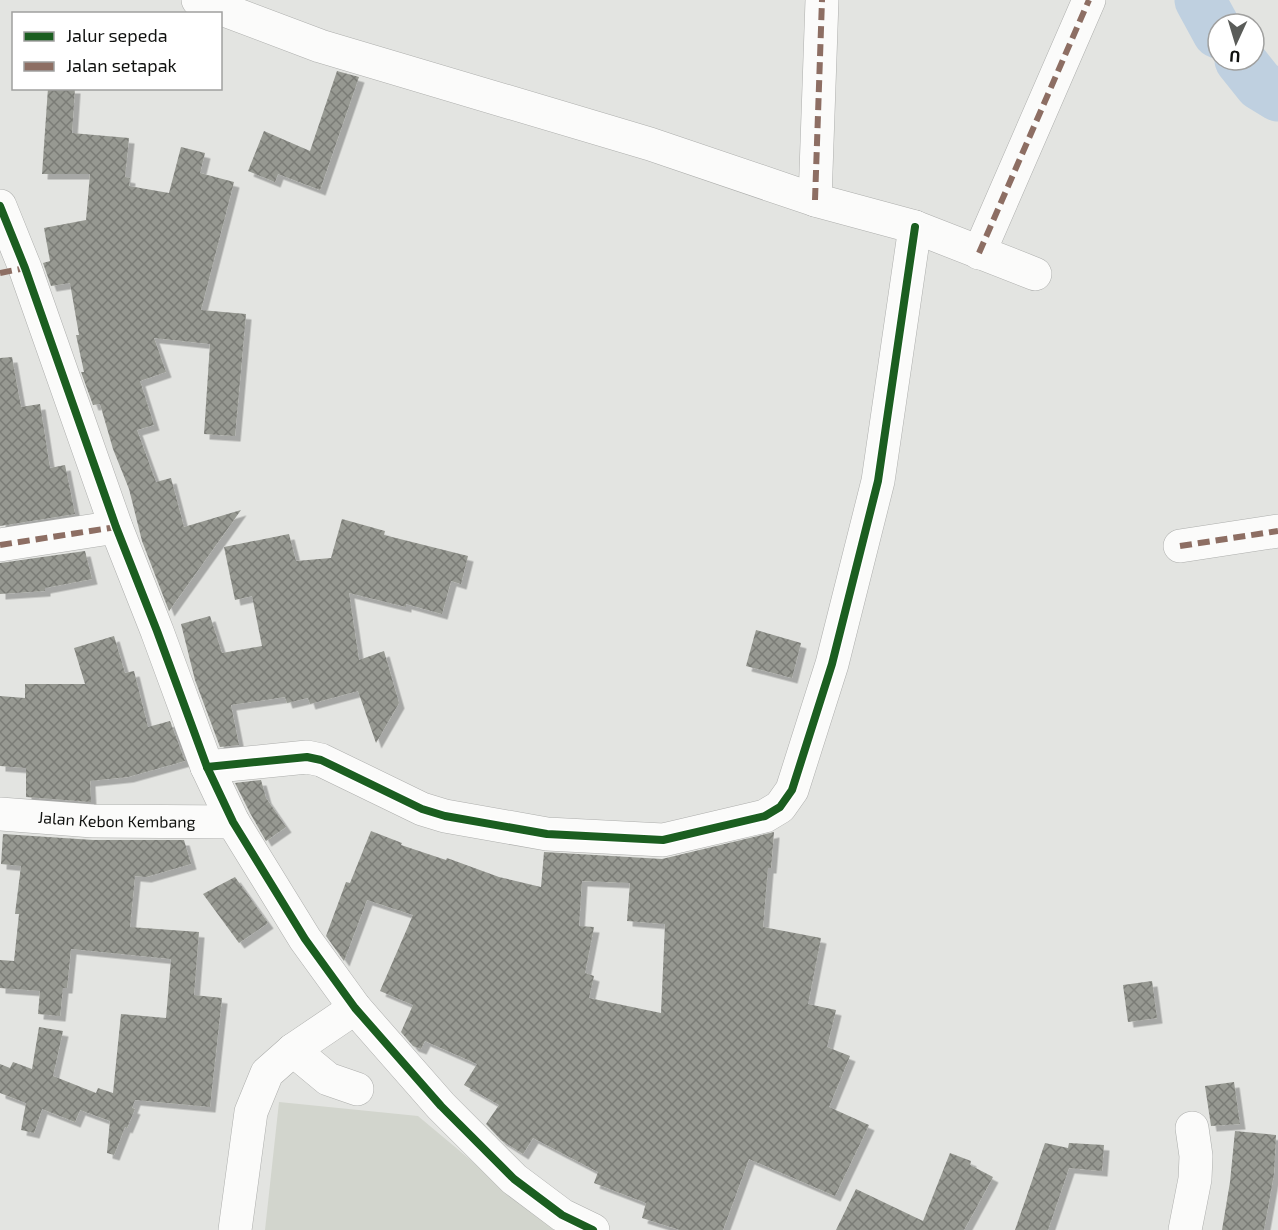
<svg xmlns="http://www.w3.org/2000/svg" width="1278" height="1230" font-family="'Exo 2',sans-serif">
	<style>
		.built { fill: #d2d5cd }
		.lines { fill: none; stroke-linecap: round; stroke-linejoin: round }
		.river { stroke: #bfd0e0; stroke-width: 51 }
		.building { fill: url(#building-cross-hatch); fill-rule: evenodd; filter: url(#shadow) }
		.minor-casing { stroke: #adaeac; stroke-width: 34 }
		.minor { stroke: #fbfbfa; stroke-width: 33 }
		.quiet { stroke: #8d6e63; stroke-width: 6; stroke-dasharray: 12 6; stroke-linecap: butt }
		.cycleway-casing { stroke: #fff; stroke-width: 11 }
		.cycleway { stroke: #1b5e20; stroke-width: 8 }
		.labels { text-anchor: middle; stroke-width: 5; stroke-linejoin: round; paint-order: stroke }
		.street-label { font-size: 16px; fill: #111210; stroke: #fff }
	</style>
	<defs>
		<pattern id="building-cross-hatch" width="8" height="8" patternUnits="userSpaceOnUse" patternTransform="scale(1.5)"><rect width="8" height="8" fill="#979992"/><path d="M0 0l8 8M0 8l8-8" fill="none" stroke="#7a7b76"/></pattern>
		<filter id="shadow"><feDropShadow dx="5.5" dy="5.5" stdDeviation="0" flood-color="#0004"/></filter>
	</defs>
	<rect width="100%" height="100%" fill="#e3e4e1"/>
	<!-- built -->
	<path class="built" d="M279,1102l139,14 136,114h-289z"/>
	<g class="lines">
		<!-- river -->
		<g class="river">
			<path d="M1200,0l18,33"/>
			<path d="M1240,60l20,25 18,11"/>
		</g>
	</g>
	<!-- building -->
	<g class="building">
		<path d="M337,71l22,6 -39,113 -42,-16 -3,8 -27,-11 16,-40 46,20z"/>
		<path d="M48,88h27l-3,45 57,5 -4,39 5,1 -1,8 40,7 12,-46 24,6 -5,20 34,9 -33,128 45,4 -11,122 -31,-2 6,-90 -56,-6 12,34 -26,9 14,44 -17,5 19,52 15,-4 13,49 57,-17 -72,101 -27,-70 -13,-52 -16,-40 -13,-45 -7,1 -12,-33h3l-8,-37h3l-9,-52 -19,3 -8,-23 7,-2 -6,-33 42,-8 4,-46h-48z"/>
		<path d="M12,357l9,50 19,-3 10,64 15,-3 10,49 -75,12v-168z"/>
		<path d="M342,519l43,12 -1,4 84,21 -7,28 -10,-3 -9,33 -36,-10v3l-57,-14 10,67 25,-9 15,52 -23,40 -18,-52 -48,13 -2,-6 -21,5 -2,-6 -54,8 8,40 -19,2 -25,-67 -14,-56 29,-8 12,37 40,-7 -10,-50 -17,4 -11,-53 65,-13 7,27 35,-3z"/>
		<path d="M85,551l7,28 -47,9v3l-45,3v-31z"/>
		<path d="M756,630l45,13 -9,35 -46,-12z"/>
		<path d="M114,636l11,37 9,-2 14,56 22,-6 15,40 -57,16 -38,4 1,21 -65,-5v-29l-26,-2v-70l25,2v-14h60l-11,-36z"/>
		<path d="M261,780l5,18 20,29 -20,14 -16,-28 -15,-30z"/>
		<path d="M371,831l31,12 -1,2 45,15 1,-2 52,19 42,10 3,-35 118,7 112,-27 -3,36h-3l-5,59 58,11 -13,66 28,6 -9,37 23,9 -21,51 40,18 -34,71 -86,-37 -26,71h-43l-38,-12 4,-15 -52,-20 4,-11 -65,-34 -10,16 -22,-14 -15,-16 13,-19 -35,-20 13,-21 -52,-23 -4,8 -8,-3 -12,-14 12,-27 -33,-14 33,-76 -46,-15 -23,61 -18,-25 20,-54 4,1zM582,881l48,2 -3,38 38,3 -4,89 -72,-15 5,-22 -9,-3 9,-46 -15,-1z"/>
		<path d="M3,834l90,6h91l7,24 -45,13 -11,-1 -5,51 69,5 -5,63 28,3 -12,109 -75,-7 -3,8 3,1 -8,19 -2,-1 -11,28 -7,-2 3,-32 -30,-11 -5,12 -33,-13 -8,24 -13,-3 5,-27 -26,-10v-29l10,4 3,-6 19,7 7,-42 24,4 -10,45 43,17 2,-5 15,5 8,-79 45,4 5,-59 -100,-10 -4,39h-4l-3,28 -22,-2 2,-23 -40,-3v-28l14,1 5,-47h-4l6,-48 -20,-2z"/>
		<path d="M235,877l33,46 -29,20 -36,-49z"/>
		<path d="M1152,981l5,37 -29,4 -5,-37z"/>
		<path d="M1234,1082l6,42 -29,2 -6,-40z"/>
		<path d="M1235,1131l41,4 -2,39 -10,56h-42l8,-48z"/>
		<path d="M1045,1143l23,5 1,-5 35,2 -2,26 -33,-3 -21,62h-33z"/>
		<path d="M950,1153l21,8 -1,4 23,12 -29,53h-128l20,-41 67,32z"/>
	</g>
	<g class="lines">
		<defs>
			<g id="minor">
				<path d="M198,0l122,46 330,98 165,56 100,27 120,47"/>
				<path d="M815,200l7,-200"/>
				<path d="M0,206l25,62 91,259 41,104 50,136 26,55 72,117 50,69 86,98 73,73 48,36 31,15"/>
				<path d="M979,253l110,-253"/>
				<path d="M0,545l116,-18"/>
				<path d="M1180,546l98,-15"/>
				<path d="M207,767l100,-10 14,3 101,49 23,7 102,18 116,6 102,-24 15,-9 12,-17 40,-126 46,-183 37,-254"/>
				<path id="s1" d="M0,814l93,7 140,1"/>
				<path d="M293,1050l35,29 29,10"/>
				<path d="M235,1230l16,-118 16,-39 26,-23 62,-42"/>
				<path d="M1185,1230l10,-51 1,-23 -4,-28"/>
			</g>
		</defs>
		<!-- minor casing -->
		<use href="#minor" class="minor-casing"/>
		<!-- minor -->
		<use href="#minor" class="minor"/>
		<!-- quiet -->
		<g class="quiet">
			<path d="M815,200l7,-200"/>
			<path d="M979,253l110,-253"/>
			<path d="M0,273l25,-5"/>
			<path d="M0,545l116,-18"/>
			<path d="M1180,546l98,-15"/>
		</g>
		<defs>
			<g id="cycleway">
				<path d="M0,206l25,62 91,259 41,104 50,136 26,55 72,117 50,69 86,98 73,73 48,36 31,15"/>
				<path d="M207,767l100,-10 14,3 101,49 23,7 102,18 116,6 102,-24 15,-9 12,-17 40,-126 46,-183 37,-254"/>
			</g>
		</defs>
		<!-- cycleway casing -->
		<use href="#cycleway" class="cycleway-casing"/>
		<!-- cycleway -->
		<use href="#cycleway" class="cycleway"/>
	</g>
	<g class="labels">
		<!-- street labels -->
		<g class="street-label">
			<text dy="6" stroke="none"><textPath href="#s1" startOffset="117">Jalan Kebon Kembang</textPath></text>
		</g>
	</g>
	<!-- legend -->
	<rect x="12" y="12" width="210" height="78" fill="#ffffff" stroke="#a0a09f" stroke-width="1.5"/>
	<rect x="24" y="32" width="30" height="9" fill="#1b5e20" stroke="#a0a09f" stroke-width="1.5"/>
	<text x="66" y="42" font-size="18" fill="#111210">Jalur sepeda</text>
	<rect x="24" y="62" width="30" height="9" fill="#8d6e63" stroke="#a0a09f" stroke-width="1.5"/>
	<text x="66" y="72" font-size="18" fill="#111210">Jalan setapak</text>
	<!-- north arrow -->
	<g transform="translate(1236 42) rotate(184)"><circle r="28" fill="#ffffff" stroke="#a0a09f" stroke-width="1.5"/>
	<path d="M0-4.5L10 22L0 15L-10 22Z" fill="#5a5c59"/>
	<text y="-9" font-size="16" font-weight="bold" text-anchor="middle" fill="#111210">U</text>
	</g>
</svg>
